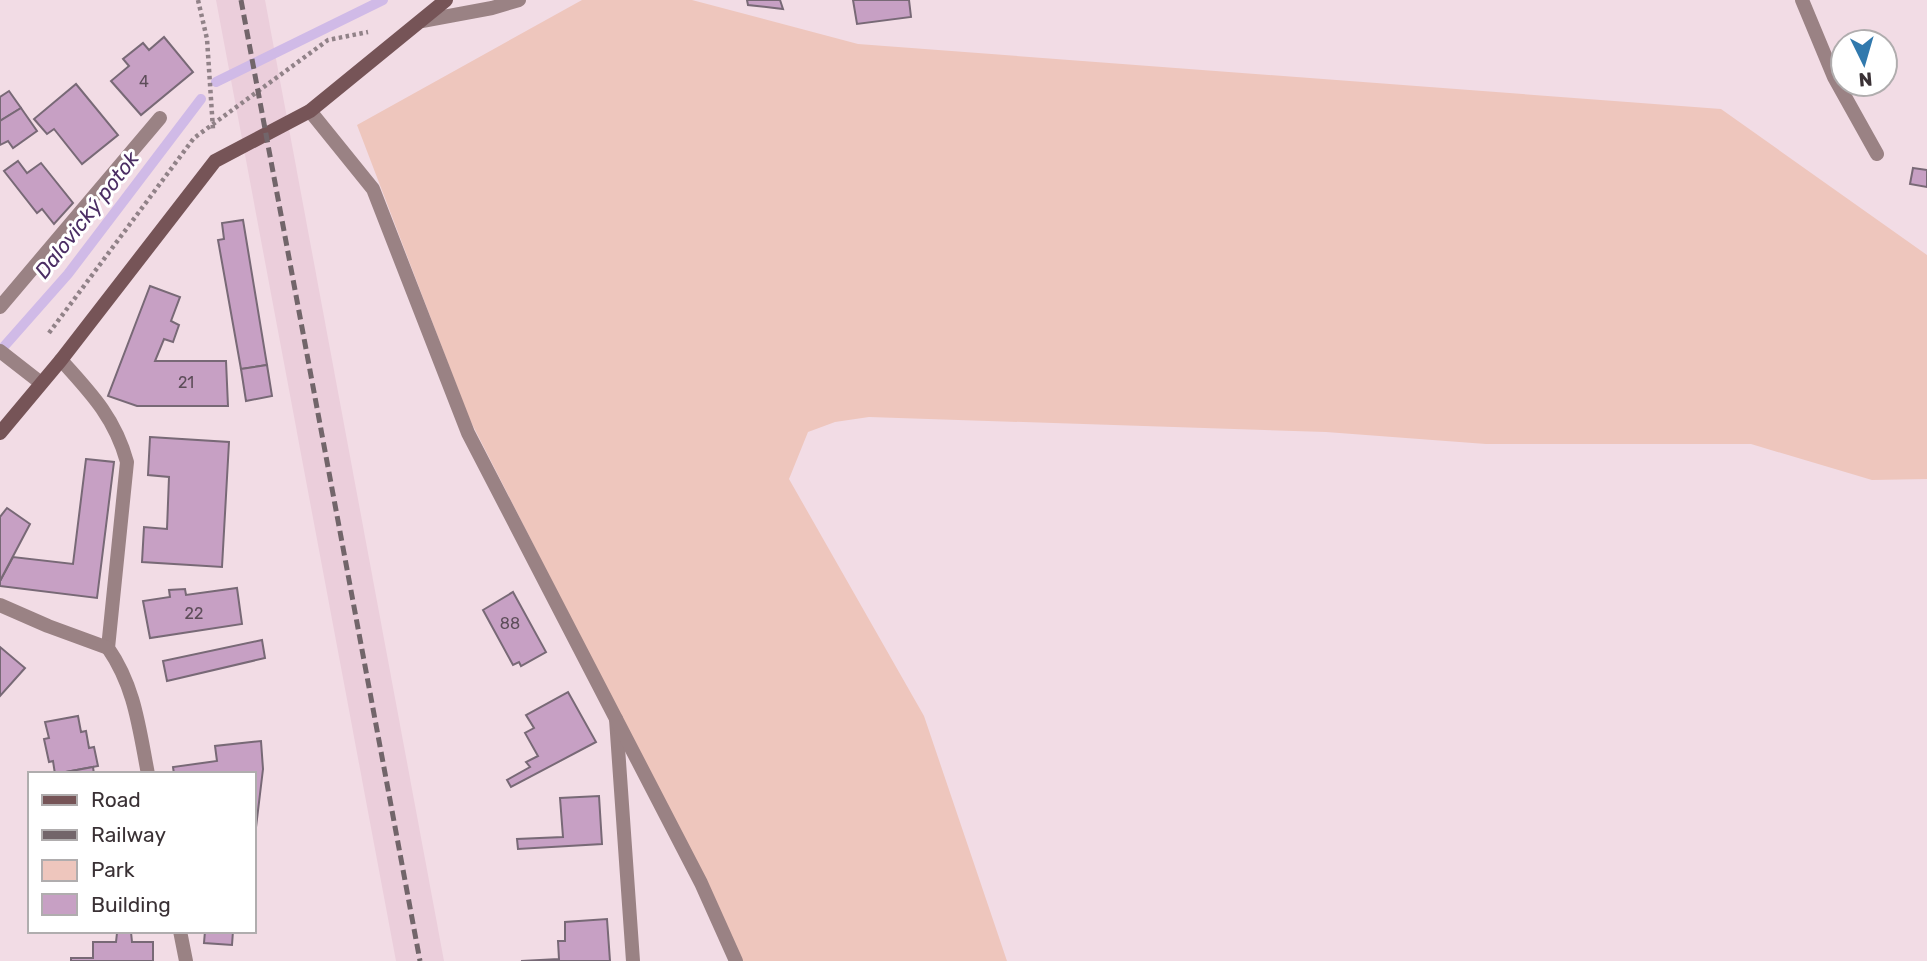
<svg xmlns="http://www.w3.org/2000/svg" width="1927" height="961" font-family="Rubik,sans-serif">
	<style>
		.built { fill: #ebcedb }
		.green { fill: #eec6bd }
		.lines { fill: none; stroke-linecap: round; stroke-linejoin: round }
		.stream { stroke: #d0bae7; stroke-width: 10 }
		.building { fill: #c7a0c4; stroke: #786976; stroke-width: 2 }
		.path { stroke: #918288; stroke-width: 4.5; stroke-dasharray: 3.5 3.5; stroke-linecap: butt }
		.minor { stroke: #9a8284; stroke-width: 14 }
		.tertiary { stroke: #9a8284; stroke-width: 14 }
		.secondary { stroke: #765457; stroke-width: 14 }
		.rail { stroke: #72656a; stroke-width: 5; stroke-dasharray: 10 5; stroke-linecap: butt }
		.labels { text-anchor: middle; stroke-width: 6; stroke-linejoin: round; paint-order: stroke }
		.number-label { font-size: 16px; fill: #5d4d59 }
		.water-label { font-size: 21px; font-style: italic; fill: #4b2d64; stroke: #fff }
	</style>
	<rect width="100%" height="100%" fill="#f2dce5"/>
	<!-- built -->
	<path class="built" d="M216,0h49l179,961h-48z"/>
	<!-- green -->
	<path class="green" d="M582,0h110l166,44 863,65 206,146v224l-55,1 -121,-36h-265l-160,-12 -457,-15 -34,5 -27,10 -19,47 135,237 83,245h-267l-40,-89 -231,-454 -112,-293z"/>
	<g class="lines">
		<!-- stream -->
		<g class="stream">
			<path d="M216,82l167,-82"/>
			<path d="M0,351l68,-77 133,-175"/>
		</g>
	</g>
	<!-- building -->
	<g class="building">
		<path d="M747,0h33l3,9 -35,-4z"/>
		<path d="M853,0h56l2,17 -54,7z"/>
		<path d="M164,37l29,35 -52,43 -30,-34 18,-15 -6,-7 20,-16 6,7z"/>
		<path d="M76,84l42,51 -36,29 -28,-35 -7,5 -13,-15z"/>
		<path d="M9,91l12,17 -21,13v-24z"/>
		<path d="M21,108l16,23 -24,17 -5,-7 -8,4v-24z"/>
		<path d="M18,161l9,12 14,-10 32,40 -19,21 -12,-15 -5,4 -33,-42z"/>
		<path d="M1913,168l14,2v17l-17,-3z"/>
		<path d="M243,220l24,145 -26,4 -23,-129 6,-1 -2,-16z"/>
		<path d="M150,286l30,11 -9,24 8,4 -6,17 -9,-3 -9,22h71l2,45h-91l-29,-10z"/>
		<path d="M267,365l5,31 -26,5 -5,-32z"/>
		<path d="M150,437l79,5 -7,125 -80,-5 2,-35 23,2 2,-52 -21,-2z"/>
		<path d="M86,459l28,3 -17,136 -97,-12v-5l13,-24 60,7z"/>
		<path d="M7,508l23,16 -30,57v-64z"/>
		<path d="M237,588l5,36 -92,14 -7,-37 27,-4 -1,-7 16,-1 1,6z"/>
		<path d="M513,592l33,60 -25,14 -2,-4 -6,3 -30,-55z"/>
		<path d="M262,640l3,18 -98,23 -4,-20z"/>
		<path d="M0,647l25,21 -25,28z"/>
		<path d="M568,692l28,50 -85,45 -4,-7 23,-13 -4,-5 12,-6 -13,-23 9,-5 -8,-13z"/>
		<path d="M78,716l3,16 5,-1 3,17 5,-1 4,19 -43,8 -2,-13 -4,1 -5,-23 5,-1 -4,-16z"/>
		<path d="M261,741l2,28 -9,75v-70h-80l-1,-7 44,-6 -2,-15z"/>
		<path d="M93,767l1,7h-39z"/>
		<path d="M599,796l3,48 -84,5 -1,-10 46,-2 -3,-39z"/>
		<path d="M607,919l3,42h-89l38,-2 -1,-18h7v-19z"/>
		<path d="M205,931h28l-1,14 -28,-2z"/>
		<path d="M131,932l1,10h21v19h-82v-3h22v-16h23l1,-9z"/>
	</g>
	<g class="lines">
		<!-- path -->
		<g class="path">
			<path d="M198,0l9,39 6,90"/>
			<path d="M49,333l145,-195 134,-98 40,-8"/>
		</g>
		<!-- minor -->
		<g class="minor">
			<path d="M1802,0l32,77 43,77"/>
			<path d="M422,21l70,-13 27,-8"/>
			<path d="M0,307l160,-189"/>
			<path d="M0,351l41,32"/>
			<path d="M61,360c30,33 54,58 66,102l-19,186c27,39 31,80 40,126"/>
			<path d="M0,605l48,21 60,22"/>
			<path d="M616,719l17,242"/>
			<path d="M180,931l6,30"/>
		</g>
		<!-- tertiary -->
		<path class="tertiary" d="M310,111l63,78 95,244 233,450 35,78"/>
		<!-- secondary -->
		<path class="secondary" d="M0,433l61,-73 154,-199 95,-50 136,-111"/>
		<!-- rail -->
		<path class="rail" d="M241,0l179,961"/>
	</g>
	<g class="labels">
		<!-- number labels -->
		<g class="number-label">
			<text x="144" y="87">4</text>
			<text x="186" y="388">21</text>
			<text x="194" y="619">22</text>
			<text x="510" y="629">88</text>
		</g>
		<!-- water labels -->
		<g class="water-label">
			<text transform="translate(87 215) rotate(-52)" y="7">Dalovický potok</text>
		</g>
	</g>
	<!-- legend -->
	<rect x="28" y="772" width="228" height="161" fill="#ffffff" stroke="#b0adae" stroke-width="2"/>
	<rect x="42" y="795" width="35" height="10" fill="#765457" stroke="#b0adae" stroke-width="2"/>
	<text x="91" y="807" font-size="21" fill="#3a3135">Road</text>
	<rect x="42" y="830" width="35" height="10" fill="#72656a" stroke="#b0adae" stroke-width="2"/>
	<text x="91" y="842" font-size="21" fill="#3a3135">Railway</text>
	<rect x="42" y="860" width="35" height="21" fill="#eec6bd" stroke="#b0adae" stroke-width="2"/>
	<text x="91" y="877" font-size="21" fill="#3a3135">Park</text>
	<rect x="42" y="894" width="35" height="21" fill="#c7a0c4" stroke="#b0adae" stroke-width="2"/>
	<text x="91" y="912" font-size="21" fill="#3a3135">Building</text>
	<!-- north arrow -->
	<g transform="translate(1864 63) rotate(175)"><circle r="33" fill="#ffffff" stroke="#b0adae" stroke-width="2"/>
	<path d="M0-5L12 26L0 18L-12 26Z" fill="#3179ad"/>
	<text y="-10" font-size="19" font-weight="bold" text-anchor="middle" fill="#3a3135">N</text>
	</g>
</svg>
